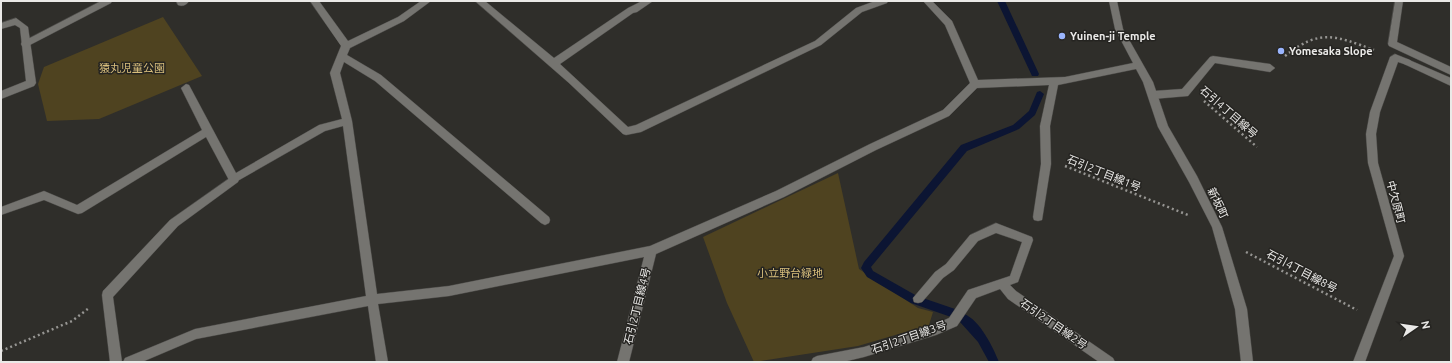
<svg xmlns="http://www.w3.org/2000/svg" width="1452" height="363" font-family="Ubuntu,'Noto Sans JP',sans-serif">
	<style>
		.green { fill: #4f4320 }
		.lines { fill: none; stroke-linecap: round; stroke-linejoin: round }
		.stream { fill: #0c1533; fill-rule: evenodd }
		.service-casing { stroke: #4a4946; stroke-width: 1 }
		.minor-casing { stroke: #4a4946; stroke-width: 1 }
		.path { stroke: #969592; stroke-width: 2.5; stroke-dasharray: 2 3; stroke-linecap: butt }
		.service { fill: #757470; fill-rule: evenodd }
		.minor { fill: #757470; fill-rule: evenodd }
		.poi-dot { fill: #9ab5fd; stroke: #252421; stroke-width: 1.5 }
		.labels { text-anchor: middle; stroke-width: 3; stroke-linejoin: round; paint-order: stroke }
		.poi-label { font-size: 11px; font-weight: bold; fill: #eae9e7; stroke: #252421; text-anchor: start }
		.park-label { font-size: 11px; fill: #d9bf7c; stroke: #252421 }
		.street-label { font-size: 11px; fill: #eae9e7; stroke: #252421 }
	</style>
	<rect width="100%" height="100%" fill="#2f2e2a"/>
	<!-- green -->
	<g class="green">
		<path d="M163,17l39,59 -103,43 -52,2 -9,-37 6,-17z"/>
		<path d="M838,173l21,96 59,39 15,4 -4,13 -71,21 -104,16 -27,-59 -24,-66z"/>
	</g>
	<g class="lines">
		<!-- stream -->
		<g class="stream">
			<path d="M997,1h8l34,73 -1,2h-6z"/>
			<path d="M1040,91l4,3 -9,21 -16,14 -52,22 -96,116 2,4 44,25 38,13 1,3 -1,3 -4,2 -40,-14 -44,-26 -6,-9 3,-6 97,-117 52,-20 16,-14 8,-19z"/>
			<path d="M964,314c16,6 29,33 35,48h-10l-11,-20 -18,-20 -1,-3 1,-3z"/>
		</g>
		<defs>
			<g id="service">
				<path d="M101,1h11l-1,2 -83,43h-6l-1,-2 1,-2z"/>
				<path d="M176,1h13c-2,4 -7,6 -11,4z"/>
				<path d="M1395,54l15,6 2,2 -5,3 -9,-3 -18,50 -4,22 2,29 26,93 -39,106h-12l41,-106 -26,-93 -2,-29 4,-22 20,-55z"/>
				<path d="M1213,56l57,8 5,4 -5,4 -55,-9 -27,33 -35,3 -3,-1 -2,-3 2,-3 3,-1 29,-2 28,-32z"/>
				<path d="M234,175l4,1 1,3 -1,3 -60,44 -65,71 9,65h-12l-8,-67 1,-4 67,-71z"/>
			</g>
			<g id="minor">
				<path d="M310,1h9l29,40 50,-24 23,-16h10l-27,20 -54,27 -3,7 34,20 168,142 1,3 -1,3 -4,2 -4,-2 -166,-142 -31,-19 -4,11 12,48 25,173 72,-8 201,-40 126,-55 94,-47 73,-34 27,-27 -25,-58 -22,-24h9l20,20 26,59 87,-3 68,-14 -18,-34 -6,-28h8l6,28 30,53 15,44 29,50 25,51 25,82 6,53h-12l-6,-53 -23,-82 -23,-45 -31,-55 -15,-45 -7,-13 -78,16 -8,41 1,38 -9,56 -4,1 -4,-1 -1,-3 8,-53 -1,-38 9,-41 -72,3 -28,28 -73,34 -92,47 -128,57 -27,108h-12l27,-105 -195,39 -71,8 10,58h-12l-8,-56 -172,33 -54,23h-19l2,-4 70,-29 171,-33 -23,-170 -18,5 -91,52 -4,-1 -24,-45 -124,76 -4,1 -34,-14 -43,15v-8l43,-16 33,14 125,-75 -21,-42 5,-4 3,1 47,88 83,-48 23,-6 -12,-46 11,-27z"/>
				<path d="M475,1h10l69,57 74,-50 14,-7h11l-16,11 -4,1 -73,51 68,63 8,-2 179,-84 41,-33 19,-7h13l-1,2 -25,9 -41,33 -180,87 -15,3 -3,-1 -54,-51z"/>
				<path d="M1395,1h8l-6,41 54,25v8l-62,-29 -1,-2z"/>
				<path d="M16,18l12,9 8,56 -2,3 -33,13v-8l25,-10 -6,-53 -5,-3 -14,4v-6z"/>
				<path d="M1407,59l44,19v8l-47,-22 -2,-2z"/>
				<path d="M996,223l36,14 1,3 -15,42 -8,3 6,6 97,67 2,4h-16l-91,-63 -8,-10 -24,9 -19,28 -21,9 -72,22 -21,5h-32l2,-4 4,-2 47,-9 70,-22 15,-7 19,-28 42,-14 12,-34 -26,-9 -18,8 -24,29 -11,8 -21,24 -4,1 -4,-1 -1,-4 22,-26 11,-8 24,-29z"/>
			</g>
		</defs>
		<!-- service casing -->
		<use href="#service" class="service-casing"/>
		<!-- minor casing -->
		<use href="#minor" class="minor-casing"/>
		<!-- path -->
		<g class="path">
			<path d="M1285,56c35,-28 51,-20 89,-6"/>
			<path d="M1204,101l53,46"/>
			<path d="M1065,166l123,49"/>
			<path d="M1246,252l111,58"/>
			<path d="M1,351l71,-30 17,-13"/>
		</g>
		<!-- service -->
		<use href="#service" class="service"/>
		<!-- minor -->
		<use href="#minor" class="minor"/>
	</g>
	<!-- markers -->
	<g class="poi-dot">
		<circle cx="1062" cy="36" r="4"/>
		<circle cx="1281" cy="51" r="4"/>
	</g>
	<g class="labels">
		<!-- poi labels -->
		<g class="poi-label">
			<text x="1070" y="40">Yuinen-ji Temple</text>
			<text x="1289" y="55">Yomesaka Slope</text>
		</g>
		<!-- park labels -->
		<g class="park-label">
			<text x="132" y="72">猿丸児童公園</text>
			<text x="790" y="277">小立野台緑地</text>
		</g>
		<!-- street labels -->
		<g class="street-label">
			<text transform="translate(1229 112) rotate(41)" y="4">石引4丁目線号</text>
			<text transform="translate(1104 173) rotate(22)" y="4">石引2丁目線1号</text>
			<text transform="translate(1396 202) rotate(75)" y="4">中欠原町</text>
			<text transform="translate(1218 203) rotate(64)" y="4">新坂町</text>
			<text transform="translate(1302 271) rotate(28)" y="4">石引4丁目線8号</text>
			<text transform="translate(637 306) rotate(-76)" y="4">石引2丁目線4号</text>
			<text transform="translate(1054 324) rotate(35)" y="4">石引2丁目線2号</text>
			<text transform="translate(909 337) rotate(-19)" y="4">石引2丁目線3号</text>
		</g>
	</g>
	<!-- border -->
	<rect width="1452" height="363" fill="none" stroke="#eae9e7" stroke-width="4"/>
	<!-- north arrow -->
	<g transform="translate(1416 327) rotate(77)" stroke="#252421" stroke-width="3" paint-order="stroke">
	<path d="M0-3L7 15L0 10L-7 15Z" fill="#eae9e7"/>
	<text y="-6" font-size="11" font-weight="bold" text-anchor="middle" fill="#eae9e7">N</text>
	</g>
</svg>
